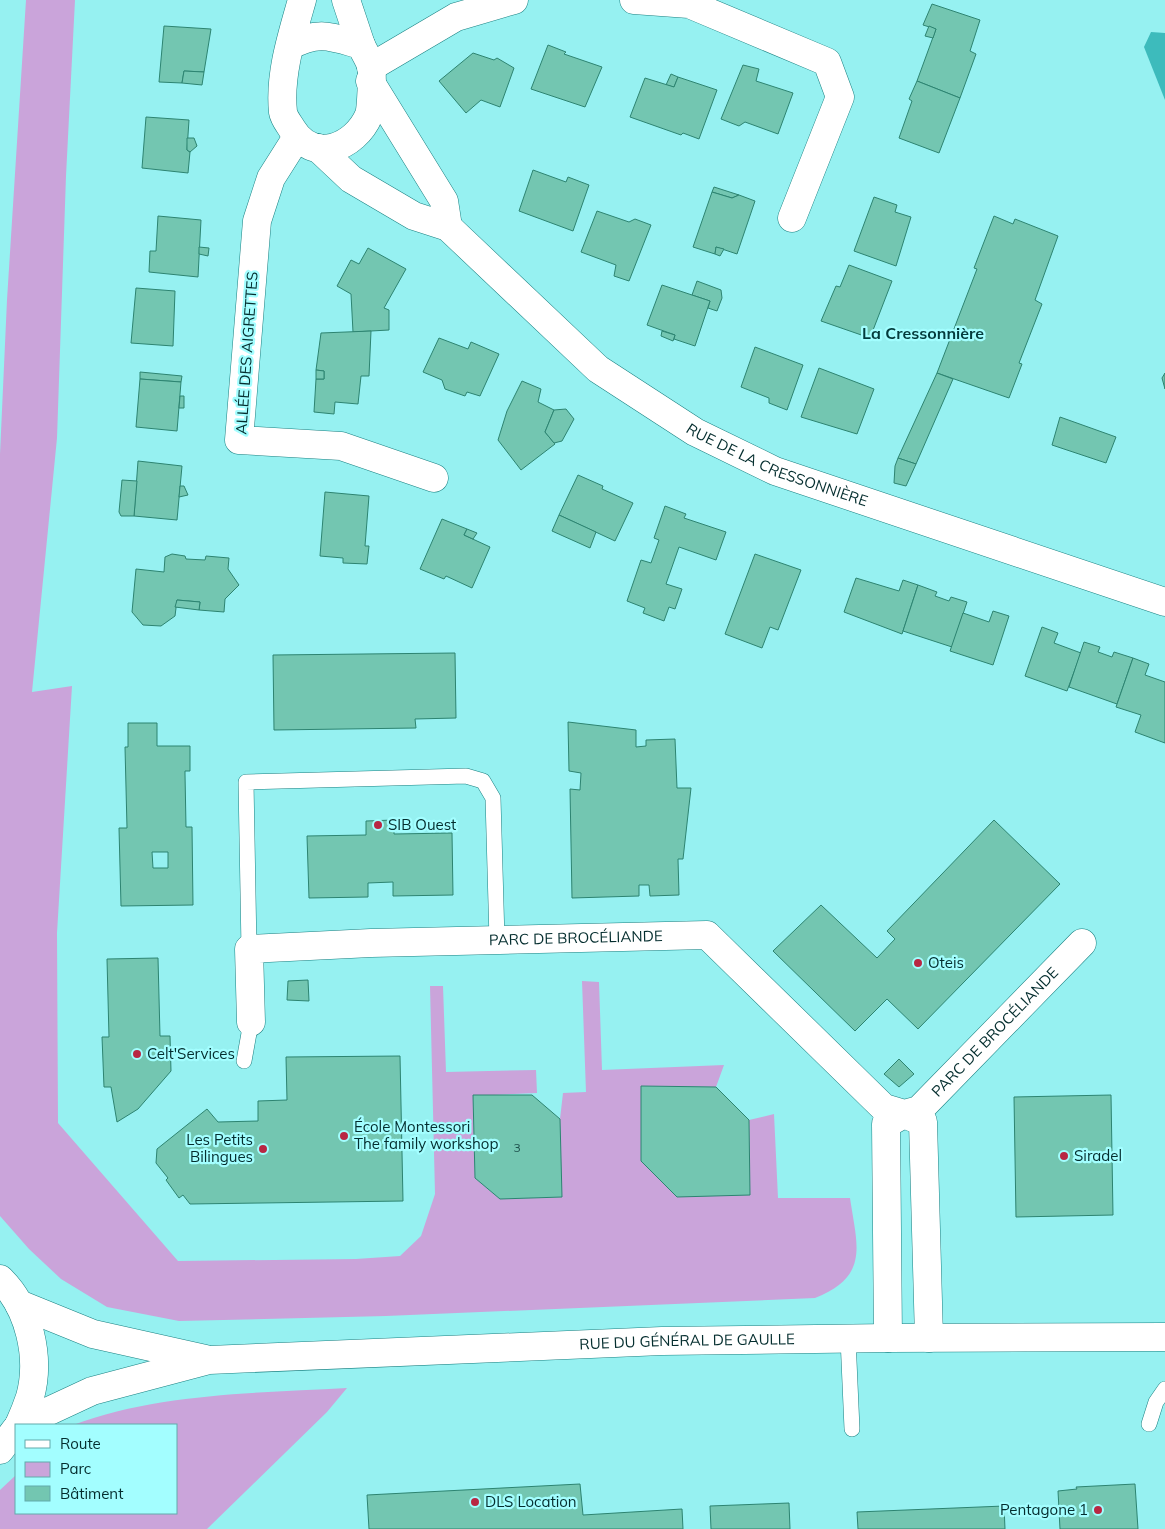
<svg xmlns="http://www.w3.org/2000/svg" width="1165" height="1529" font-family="Mulish,sans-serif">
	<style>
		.green { fill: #caa4da }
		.water { fill: #3dbbbc }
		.building { fill: #73c6b1; stroke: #2d8471; fill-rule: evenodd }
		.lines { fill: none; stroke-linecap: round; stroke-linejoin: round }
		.lane-casing { stroke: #1a8182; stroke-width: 16 }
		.street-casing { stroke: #1a8182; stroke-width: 29 }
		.secondary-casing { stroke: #1a8182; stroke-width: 29 }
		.primary-casing { stroke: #1a8182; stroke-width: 29 }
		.lane { stroke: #fff; stroke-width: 15 }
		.street { stroke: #fff; stroke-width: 28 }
		.secondary { stroke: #fff; stroke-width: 28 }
		.primary { stroke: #fff; stroke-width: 28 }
		.poi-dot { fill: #b82743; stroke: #a3feff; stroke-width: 2 }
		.labels { text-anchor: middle; stroke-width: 4.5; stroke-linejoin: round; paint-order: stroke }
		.number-label { font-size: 12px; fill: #20534f }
		.street-label { font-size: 15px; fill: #042d2e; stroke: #a3feff }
		.poi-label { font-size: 15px; fill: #042d2e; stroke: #a3feff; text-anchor: start }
		.neighbourhood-label { font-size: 16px; font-weight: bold; fill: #043b3c; stroke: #a3feff }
	</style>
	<rect width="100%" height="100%" fill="#96f1f1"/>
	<!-- green -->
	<g class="green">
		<path d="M26,0h49l-9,176 -9,262 -25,254 40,-6 -15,247 1,190 120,138 178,-2 44,-3 21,-20 14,-42 -5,-208h13l3,86 90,-2 1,23 -64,3 2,82 25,21 61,-2 -1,-78 3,-26 23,-1 -4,-111 17,1 3,88 122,-5 -8,22 -75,-1 1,75 108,34 -1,-75 25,-6 4,84h72c7,48 20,78 -35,100l-429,18 -207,5 -72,-14 -46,-28 -32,-30 -29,-33v-762l7,-154z"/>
		<path d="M347,1388l-20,24 -120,117h-207v-39l16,-15v38h160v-88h-103c85,-32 184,-32 274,-37z"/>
	</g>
	<!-- water -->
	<path class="water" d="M1151,32l14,1v67l-21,-53z"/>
	<!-- building -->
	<g class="building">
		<path d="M932,4l48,16 -10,31 6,3 -16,44 -43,-17 19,-52 -13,-4z"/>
		<path d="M164,26l47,3 -7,43 -20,-1 -2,12 -23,-1z"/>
		<path d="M929,26l7,3 -3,9 -8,-2z"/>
		<path d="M548,45l18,7 -2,2 38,13 -17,40 -54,-18z"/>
		<path d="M473,53l21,7 3,-2 17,10 -14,39 -19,-7 -15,13 -27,-32z"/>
		<path d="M743,65l16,4 -3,12 37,12 -15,41 -33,-12 -6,4 -18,-7z"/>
		<path d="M184,71l20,1 -2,13 -20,-2z"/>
		<path d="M671,74l7,3 -4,10 -8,-2z"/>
		<path d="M678,77l39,13 -18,49 -16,-6 -2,2 -51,-18 15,-39 29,9z"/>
		<path d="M917,81l43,17 -21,55 -40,-15 13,-37 -3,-2z"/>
		<path d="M146,117l43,3 -2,30 3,2 -2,21 -46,-5z"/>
		<path d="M187,138h7l3,8 -7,6 -3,-2z"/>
		<path d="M533,170l33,12 2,-5 21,8 -16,46 -54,-20z"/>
		<path d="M714,187l25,8 -7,3 -20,-6z"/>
		<path d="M712,192l20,6 7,-3 16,6 -18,53 -21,-7 -1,7 -22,-7z"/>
		<path d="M874,197l23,8 -2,7 16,5 -15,49 -42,-15z"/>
		<path d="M597,211l32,11 6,-3 16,6 -22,56 -15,-5 2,-11 -35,-13z"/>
		<path d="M158,216l43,4 -3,57 -49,-5 1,-21h6z"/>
		<path d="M994,216l19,8 2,-5 43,17 -23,64 7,4 -23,59 3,1 -13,34 -72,-25 40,-104 -3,-1z"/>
		<path d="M199,247l10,1 -1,8 -9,-2z"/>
		<path d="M716,247l8,2 -4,7 -5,-2z"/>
		<path d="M368,248l38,21 -22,39 5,2v20l-36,2 -2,-38 -14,-8 14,-26 8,4z"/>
		<path d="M849,265l43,16 -22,57 -49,-17 15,-35 4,1z"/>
		<path d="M697,281l24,9 1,8 -5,13 -9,-3 2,-7 -18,-6z"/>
		<path d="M662,285l48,16 -15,45 -21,-7 1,-4 -28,-10z"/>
		<path d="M136,288l39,3 -2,55 -42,-3z"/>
		<path d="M371,331l-2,45h-8l-3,28 -23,-2 -1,12 -20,-2 2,-33h8v-8l-8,-1 5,-37z"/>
		<path d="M662,331l13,4 -2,6 -12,-5z"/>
		<path d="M439,338l29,11 3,-7 28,12 -19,42 -13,-4 -2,4 -20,-7 -3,-9 -19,-8z"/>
		<path d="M755,347l48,18 -16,45 -18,-7v-5l-28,-11z"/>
		<path d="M819,368l55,21 -17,45 -56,-17z"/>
		<path d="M316,370l8,1v8h-8z"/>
		<path d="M140,372l42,4 -1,6 -41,-3z"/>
		<path d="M937,373l16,6 -37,85 -18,-6z"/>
		<path d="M1165,373v16l-3,-11z"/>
		<path d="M140,379l41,3 -4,49 -41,-4z"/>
		<path d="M522,381l19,8 -3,13 16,8 -9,22 10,12 -34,26 -23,-30 9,-29z"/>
		<path d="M180,396h4v12h-5z"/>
		<path d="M566,409l8,10 -12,22 -8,2 -9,-11 9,-22z"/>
		<path d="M1060,417l56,20 -10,26 -54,-18z"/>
		<path d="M898,458l18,6 -10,22 -12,-3 1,-17z"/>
		<path d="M138,461l44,5 -5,54 -43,-4z"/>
		<path d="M578,475l25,11 -1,3 31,14 -18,38 -56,-26z"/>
		<path d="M122,480l15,1 -3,35h-13l-2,-4z"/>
		<path d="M180,486h4l4,9 -9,2z"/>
		<path d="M325,492l44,4 -4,50h4l-2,18 -24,-1v-5l-23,-2z"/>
		<path d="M665,506l21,8 -2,4 42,14 -10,28 -37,-13 -13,37 16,5 -7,20 -6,-2 -5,14 -21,-8 2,-5 -18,-7 14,-41 10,3 8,-23 -5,-2z"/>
		<path d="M559,515l37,17 -6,16 -38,-17z"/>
		<path d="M442,519l25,10 -3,6 26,12 -18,41 -26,-12 -2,3 -24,-10z"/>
		<path d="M467,529l10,4 -4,6 -9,-4z"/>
		<path d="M172,554l13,2 1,3 19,1 1,-4 23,2 -1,11 11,16 -14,14 -1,13 -25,-2 1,-8 -23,-2 -2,16 -14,10 -18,-1 -11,-13 4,-43 28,3 1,-15z"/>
		<path d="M755,554l46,16 -23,60 -8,-3 -8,21 -37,-14z"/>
		<path d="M856,578l43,13 4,-11 15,5 -16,49 -58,-22z"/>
		<path d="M918,585l19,7 -2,4 14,5 2,-4 16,5 -15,45 -49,-16z"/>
		<path d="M177,600l23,2 -1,8 -24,-3z"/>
		<path d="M993,611l16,5 -16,49 -43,-14 13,-38 26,9z"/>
		<path d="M1042,627l16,6 -4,10 27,10 -14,38 -42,-15z"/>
		<path d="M1084,642l16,5 -2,5 14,5 2,-5 19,6 -16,46 -48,-17z"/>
		<path d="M455,653l1,65 -41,1 1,9 -142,2 -1,-75z"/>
		<path d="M1133,658l16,6 -4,11 20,7v61l-30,-11 6,-17 -25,-8z"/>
		<path d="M568,722l68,8v17l10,-1v-6l29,-1 2,49h14l-8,71h-5l1,36 -29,1 -1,-11h-10v11l-67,2 -2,-109 10,1 1,-17 -12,-2z"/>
		<path d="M128,723h29v23h33v25h-5v3l1,53h6l1,78 -72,1 -2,-78h8l-2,-81h3zM152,852h16v16h-15z"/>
		<path d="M394,820v14l58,-1 1,62 -60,1v-14l-25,1v14l-59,1 -2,-62 59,-1v-14z"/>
		<path d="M994,820l66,64 -142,145 -31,-30 -32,32 -82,-80 48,-46 56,53 18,-19 -8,-8z"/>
		<path d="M158,958l2,78h10l1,35 -33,38 -21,13 -6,-35h-7l-2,-50h7l-2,-78z"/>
		<path d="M308,980l1,21 -22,-1 1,-19z"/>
		<path d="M400,1056l3,145 -213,3 -7,-9 -4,3 -13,-18 2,-2 -12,-15 1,-14 50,-40 11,13 40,-1v-20l29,-1 -1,-43z"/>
		<path d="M899,1059l15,15 -15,13 -15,-13z"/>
		<path d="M641,1086l75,1 33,33 1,75 -73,2 -36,-36z"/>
		<path d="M473,1095h59l28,24 2,78 -62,2 -25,-21z"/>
		<path d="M1111,1095l2,120 -97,2 -2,-120z"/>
		<path d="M580,1484l3,31 99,-6 1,20h-314l-2,-34z"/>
		<path d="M1135,1484l3,45h-78l-2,-38 19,-2 -1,-2z"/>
		<path d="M789,1503l1,26h-79l-1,-23z"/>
		<path d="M1004,1506l1,23h-147l-1,-17z"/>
	</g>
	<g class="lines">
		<defs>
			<g id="lane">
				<path d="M249,949l-3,-167 220,-6 17,5 10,17 4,142"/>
				<path d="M244,1061l7,-39"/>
				<path d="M848,1338l4,91"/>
				<path d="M1149,1424l7,-22 9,-13"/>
			</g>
			<g id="street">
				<path d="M346,0l15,45"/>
				<path d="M634,0l55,4 138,58 13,35 -48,121"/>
				<path d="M290,46c28,-16 42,-9 71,-1 3,7 8,14 10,21 2,7 0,43 -2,49 -14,33 -56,49 -77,14 -3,-5 -8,-11 -9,-17 -4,-37 9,-77 19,-112"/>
				<path d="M371,67l85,-50 58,-17"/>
				<path d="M370,81l74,120 4,26"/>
				<path d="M297,137l-26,41 -14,43 -18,219 102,6 93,32"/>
				<path id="s1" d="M318,148l33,31 63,37 34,11 150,142 97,63 80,39 390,131"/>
				<path id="s2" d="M251,1022l-2,-73 122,-6 336,-8 177,173 20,6 15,-4 163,-167"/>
				<path d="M888,1338l-2,-214 18,-10 19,8 6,216"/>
			</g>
			<g id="secondary">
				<path d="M19,1304l74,30 112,25"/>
				<path id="s3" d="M19,1425l73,-34 117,-31 453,-19 226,-3 277,-1"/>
			</g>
			<g id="primary">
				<path d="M0,1279c29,28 41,78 30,118 -3,9 -7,19 -11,28"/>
				<path d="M0,1450l16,-21"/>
			</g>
		</defs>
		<!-- lane casing -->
		<use href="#lane" class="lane-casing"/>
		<!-- street casing -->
		<use href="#street" class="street-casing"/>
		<!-- secondary casing -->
		<use href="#secondary" class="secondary-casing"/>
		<!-- primary casing -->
		<use href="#primary" class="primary-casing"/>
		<!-- lane -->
		<use href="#lane" class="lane"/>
		<!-- street -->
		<use href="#street" class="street"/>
		<!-- secondary -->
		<use href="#secondary" class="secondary"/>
		<!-- primary -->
		<use href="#primary" class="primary"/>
	</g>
	<!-- markers -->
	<g class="poi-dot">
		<circle cx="378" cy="825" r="5"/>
		<circle cx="918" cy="963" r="5"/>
		<circle cx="137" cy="1054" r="5"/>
		<circle cx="344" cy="1136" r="5"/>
		<circle cx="263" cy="1149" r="5"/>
		<circle cx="1064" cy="1156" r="5"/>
		<circle cx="475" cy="1502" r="5"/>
		<circle cx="1098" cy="1510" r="5"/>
	</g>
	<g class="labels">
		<!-- number labels -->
		<g class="number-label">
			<text x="517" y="1152">3</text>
		</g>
		<!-- street labels -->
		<g class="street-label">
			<text transform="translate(247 353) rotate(-86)" y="5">ALLÉE DES AIGRETTES</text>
			<text dy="5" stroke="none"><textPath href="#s1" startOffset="565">RUE DE LA CRESSONNIÈRE</textPath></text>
			<text dy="5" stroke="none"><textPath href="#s2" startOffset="400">PARC DE BROCÉLIANDE</textPath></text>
			<text dy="5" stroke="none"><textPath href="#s2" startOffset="924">PARC DE BROCÉLIANDE</textPath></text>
			<text dy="5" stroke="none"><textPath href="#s3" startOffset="680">RUE DU GÉNÉRAL DE GAULLE</textPath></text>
		</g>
		<!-- poi labels -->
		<g class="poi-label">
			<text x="388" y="830">SIB Ouest</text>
			<text x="928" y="968">Oteis</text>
			<text x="147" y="1059">Celt'Services</text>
			<text x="354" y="1132">École Montessori<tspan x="354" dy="17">The family workshop</tspan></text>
			<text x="253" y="1145" text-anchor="end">Les Petits<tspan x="253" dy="17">Bilingues</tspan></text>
			<text x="1074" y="1161">Siradel</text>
			<text x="485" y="1507">DLS Location</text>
			<text x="1088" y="1515" text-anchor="end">Pentagone 1</text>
		</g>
		<!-- neighbourhood labels -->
		<g class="neighbourhood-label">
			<text x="923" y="339">La Cressonnière</text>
		</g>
	</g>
	<!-- legend -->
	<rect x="15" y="1424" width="162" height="90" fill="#a3feff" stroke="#63aaab"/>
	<rect x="25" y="1440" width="25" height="8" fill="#ffffff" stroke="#63aaab"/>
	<text x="60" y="1449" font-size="15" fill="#042d2e">Route</text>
	<rect x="25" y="1462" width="25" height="15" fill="#caa4da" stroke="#63aaab"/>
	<text x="60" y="1474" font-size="15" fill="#042d2e">Parc</text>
	<rect x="25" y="1486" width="25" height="15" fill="#73c6b1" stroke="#63aaab"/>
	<text x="60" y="1499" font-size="15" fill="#042d2e">Bâtiment</text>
</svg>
